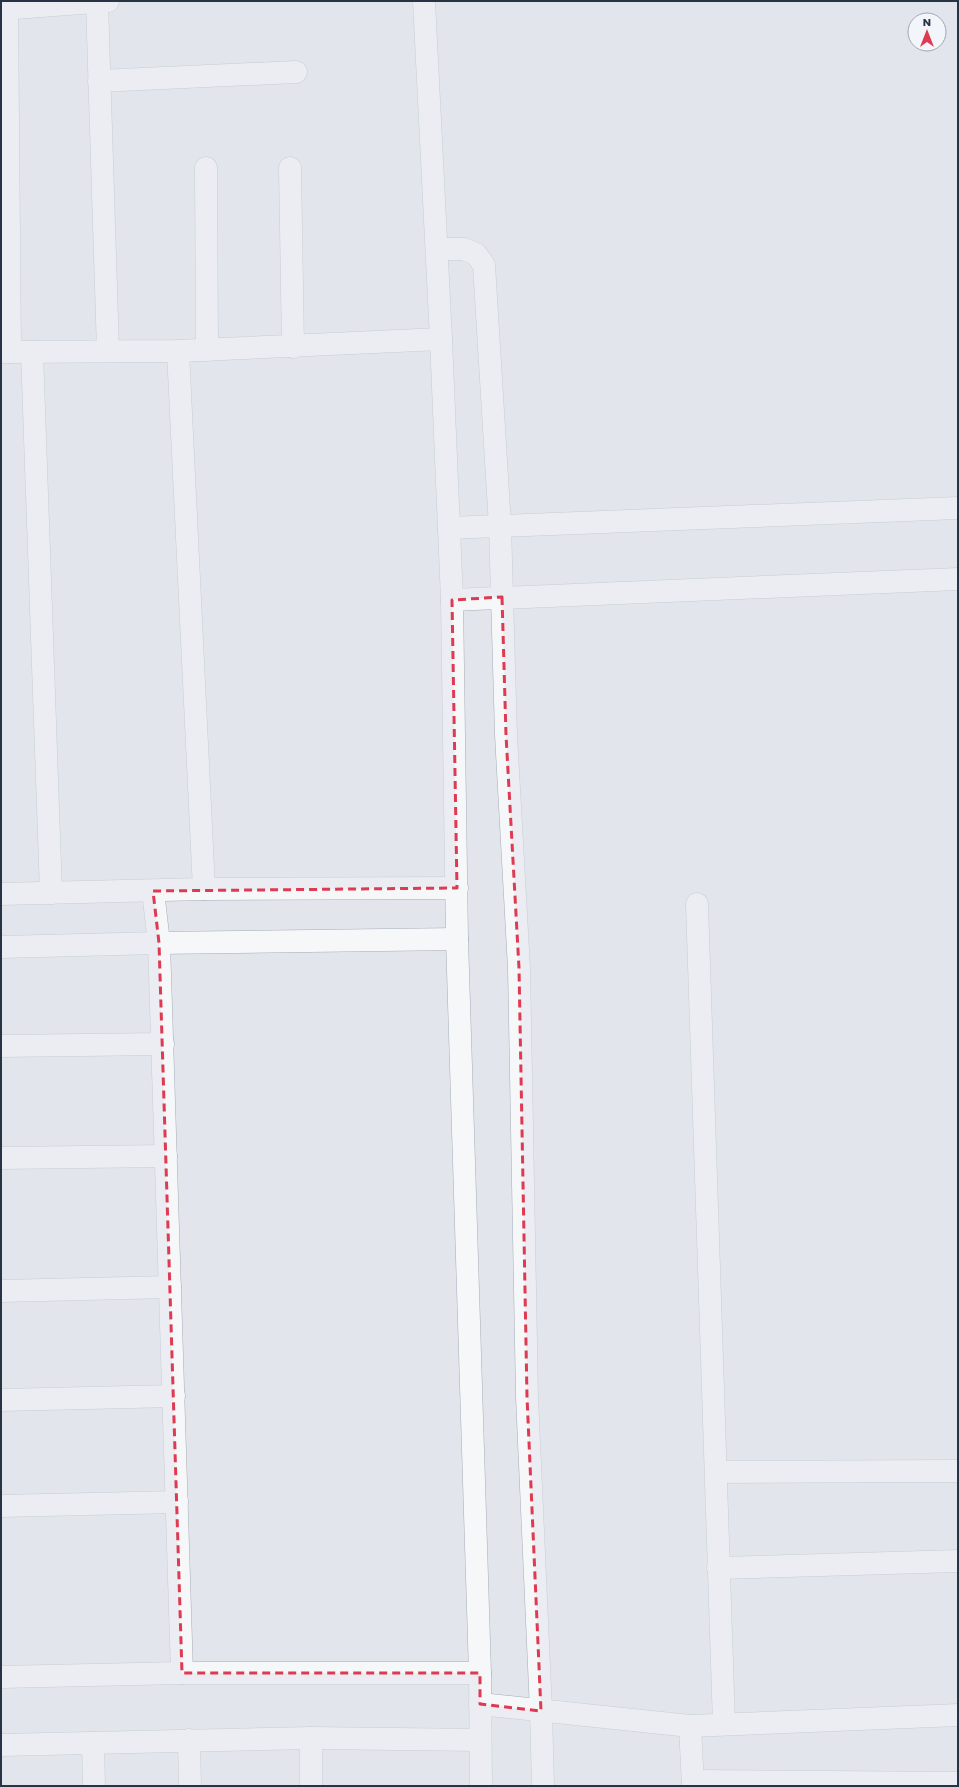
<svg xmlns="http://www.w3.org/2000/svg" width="959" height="1787" font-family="Poppins,sans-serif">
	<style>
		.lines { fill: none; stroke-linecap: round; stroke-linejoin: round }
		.minor-casing { stroke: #a6adb7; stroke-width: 23 }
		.minor { stroke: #f5f7f9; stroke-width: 22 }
		.marked { fill: none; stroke: #de3a52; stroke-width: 3; stroke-dasharray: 8 5; stroke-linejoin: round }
	</style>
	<rect width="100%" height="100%" fill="#e2e6ec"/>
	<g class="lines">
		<defs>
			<g id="minor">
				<path d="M424,1l17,338 11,261 5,339 23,734 1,113"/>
				<path d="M97,2l11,349"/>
				<path d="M7,8l3,344"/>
				<path d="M1,9l107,-8"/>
				<path d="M99,81l197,-9"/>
				<path d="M206,168l1,182"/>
				<path d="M290,168l3,179"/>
				<path d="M437,249h27l12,5 8,11 16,261 6,209 13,233 8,429 14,314 2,75"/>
				<path d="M178,351l26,538"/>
				<path d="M1,352l177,-1 263,-12"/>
				<path d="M32,352l19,541"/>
				<path d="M449,528l509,-20"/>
				<path d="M452,600l506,-21"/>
				<path d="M153,891l6,52 23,730"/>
				<path d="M1,894l203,-5 253,-1"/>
				<path d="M697,904l27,820"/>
				<path d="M1,947l158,-4 298,-4"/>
				<path d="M1,1046l162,-2"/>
				<path d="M1,1158l165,-2"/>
				<path d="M1,1291l169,-4"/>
				<path d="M1,1400l173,-4"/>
				<path d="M716,1472l242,-1"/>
				<path d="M1,1506l176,-4"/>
				<path d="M718,1568l240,-7"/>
				<path d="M1,1677l181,-4h298"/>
				<path d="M480,1704l210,22 268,-11"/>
				<path d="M690,1726l3,60"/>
				<path d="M311,1738v48"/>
				<path d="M189,1740l1,46"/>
				<path d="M93,1743l1,43"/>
				<path d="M1,1745l310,-7 169,2"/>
				<path d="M693,1781l265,2"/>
			</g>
		</defs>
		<!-- minor casing -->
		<use href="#minor" class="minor-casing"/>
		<!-- minor -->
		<use href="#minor" class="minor"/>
	</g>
	<!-- marked area -->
	<path d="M0 0H959V1787H0ZM502,597l4,138 13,233 8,429 14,314 -61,-7v-31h-298l-23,-730 -6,-52 304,-3 -5,-288z" fill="#e2e6ec" fill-opacity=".55" fill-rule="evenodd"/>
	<path class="marked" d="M502,597l4,138 13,233 8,429 14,314 -61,-7v-31h-298l-23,-730 -6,-52 304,-3 -5,-288z"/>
	<!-- border -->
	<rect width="959" height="1787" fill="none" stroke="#283346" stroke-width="4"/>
	<!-- north arrow -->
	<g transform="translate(927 32)"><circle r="19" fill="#f2f5f9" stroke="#a1a7b1"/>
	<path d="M0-3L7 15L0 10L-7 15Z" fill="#de3a52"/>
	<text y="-6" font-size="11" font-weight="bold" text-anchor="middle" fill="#283346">N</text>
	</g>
</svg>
